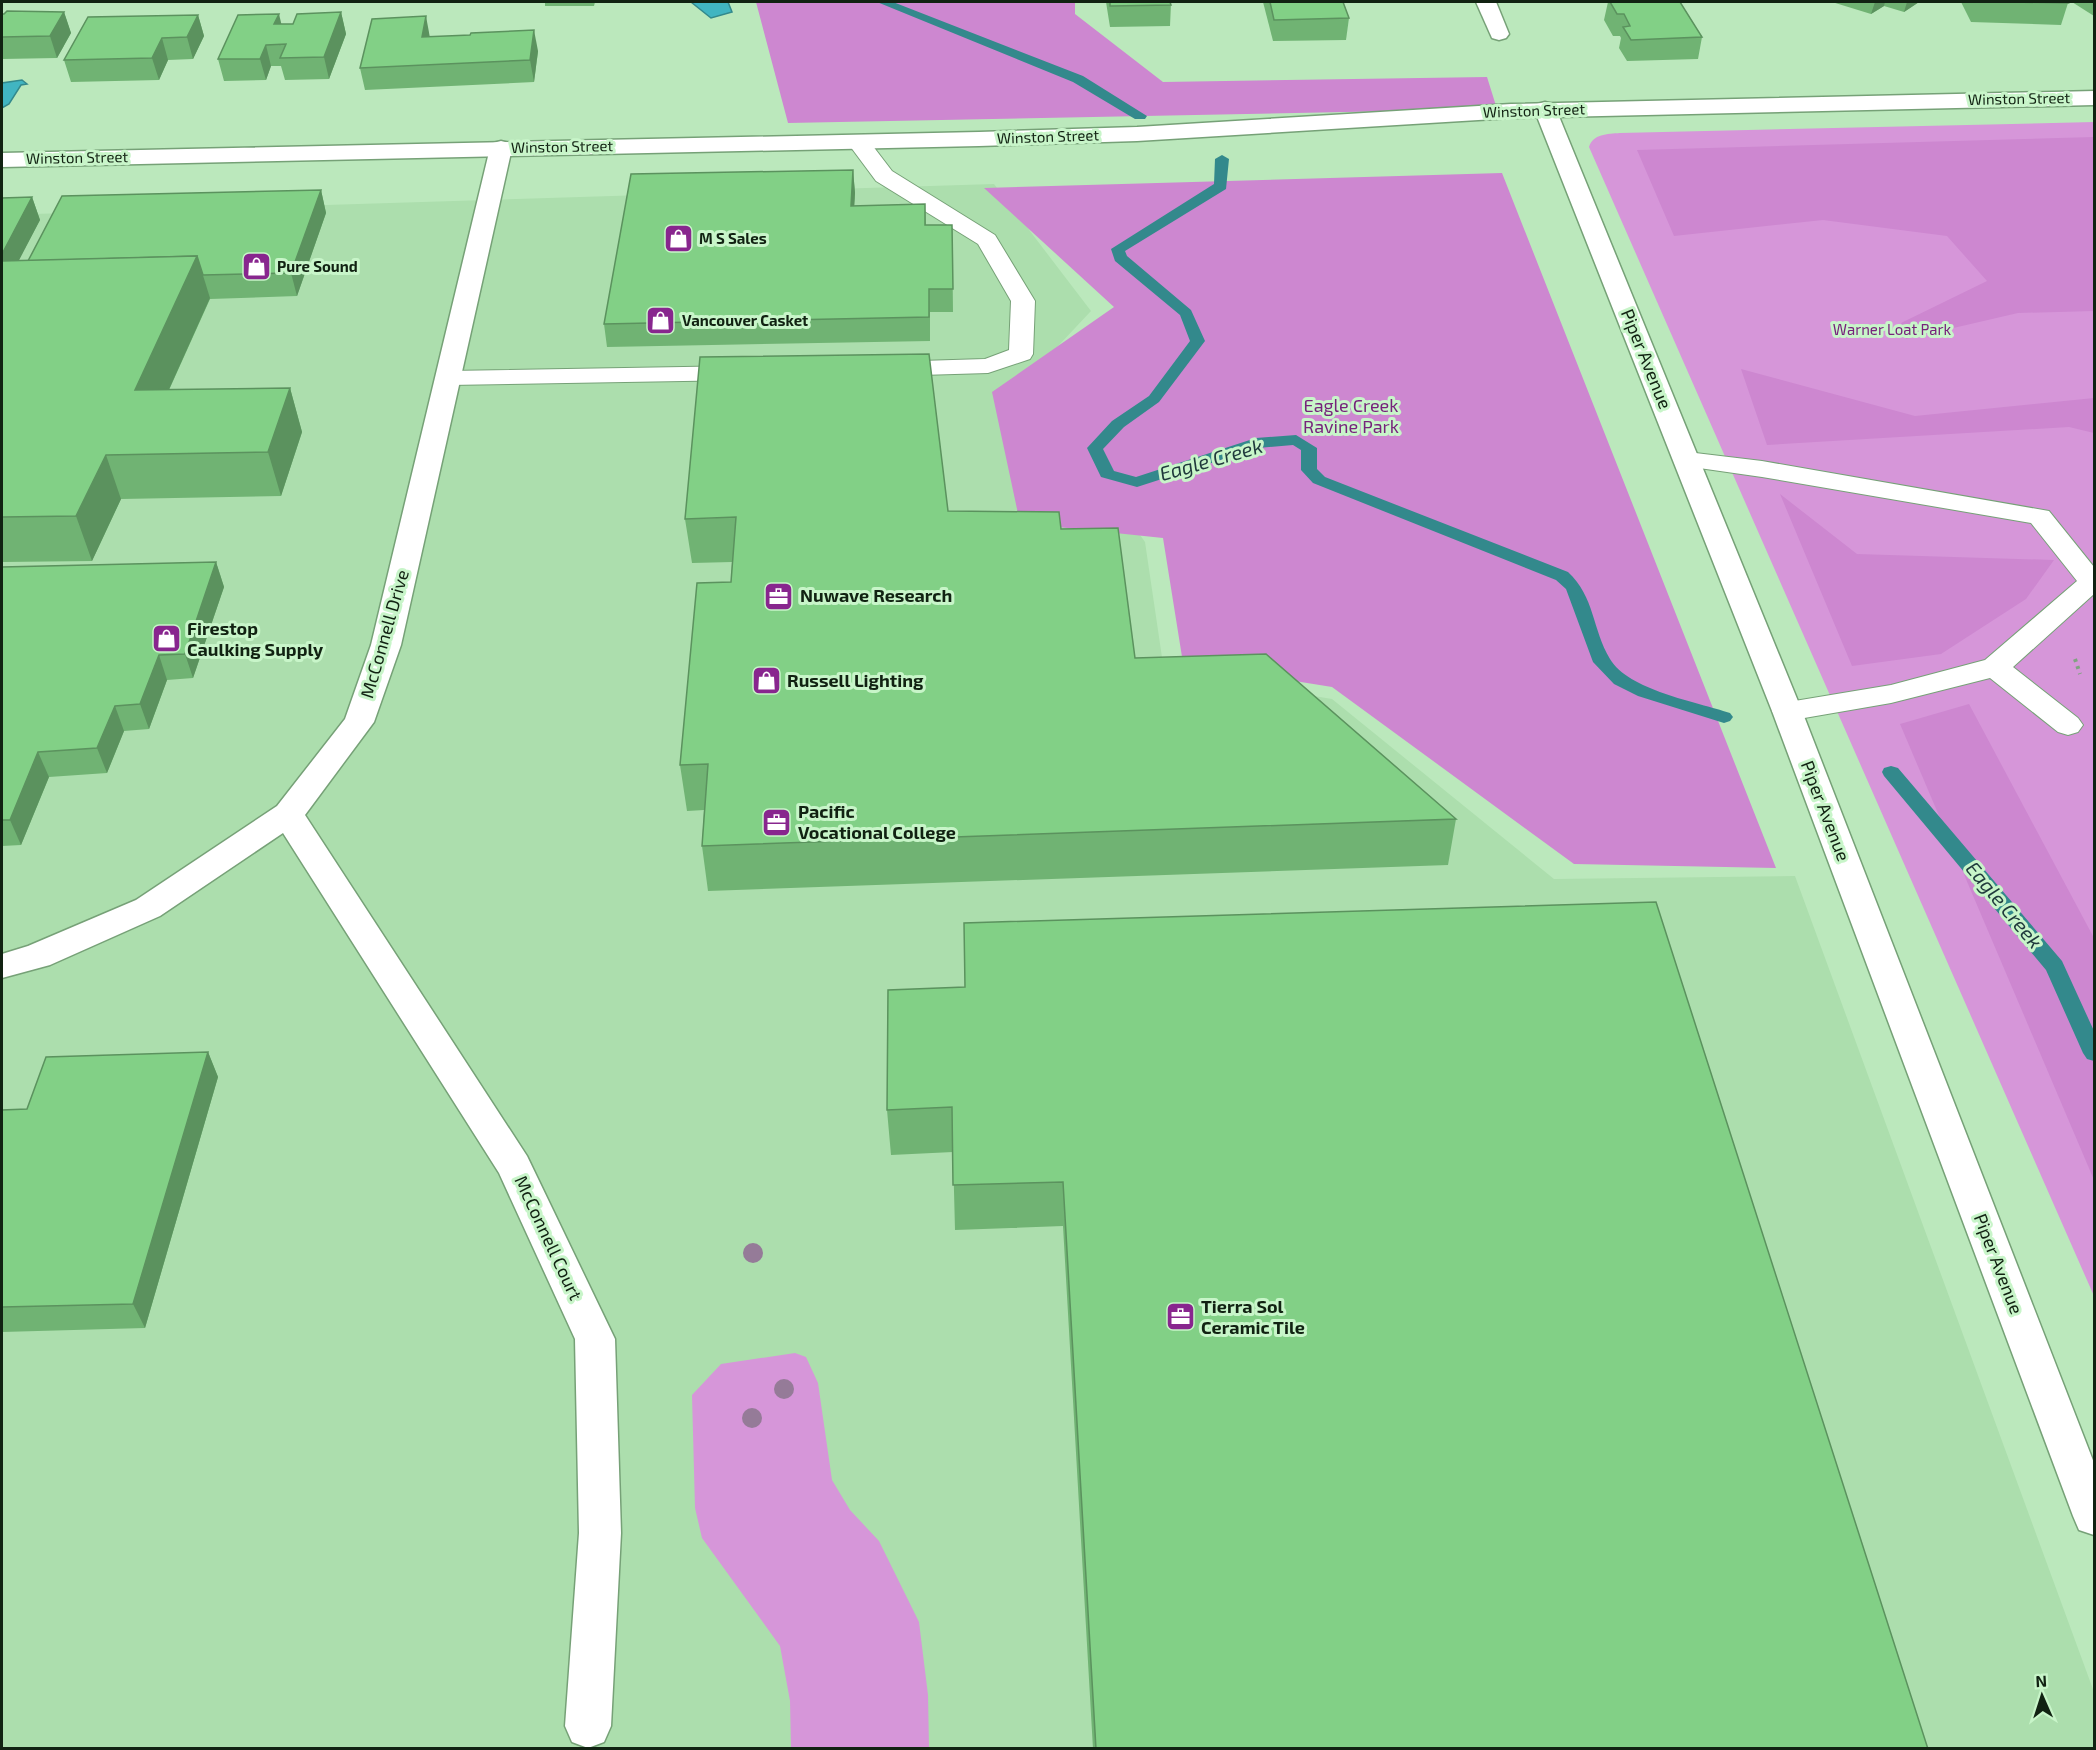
<svg xmlns="http://www.w3.org/2000/svg" width="2096" height="1750" font-family="'Exo 2',sans-serif">
	<style>
		.built { fill: #acdead }
		.green { fill: #d696d9 }
		.forest { fill: #cd87d0 }
		.water { fill: #41b5c1; stroke: #33898c; stroke-width: 1.5 }
		.lines { fill: none; stroke-linecap: round; stroke-linejoin: round }
		.stream { fill: #33898c; fill-rule: evenodd }
		.service-casing { stroke: #76a177; stroke-width: 2 }
		.minor-casing { stroke: #76a177; stroke-width: 3 }
		.tertiary-casing { stroke: #76a177; stroke-width: 3 }
		.path { stroke: #7fa280; stroke-width: 4; stroke-dasharray: 3 4.5; stroke-linecap: butt }
		.service { fill: #fff; fill-rule: evenodd }
		.minor { fill: #fff; fill-rule: evenodd }
		.tertiary { fill: #fff; fill-rule: evenodd }
		.tree { fill: #957b98 }
		.wall { fill: #70b373 }
		.shaded-wall { fill: #5b925e }
		.building { fill: #82d086; stroke: #5b925e; stroke-width: 1.5 }
		.labels { text-anchor: middle; stroke-width: 6; stroke-linejoin: round; paint-order: stroke }
		.far-street-label { font-size: 15px; fill: #112212; stroke: #c8f5c9 }
		.far-poi-label { font-size: 15px; font-weight: bold; fill: #112212; stroke: #c8f5c9; text-anchor: start }
		.far-park-label { font-size: 15px; fill: #76227b; stroke: #c8f5c9 }
		.street-label { font-size: 18px; fill: #112212; stroke: #c8f5c9 }
		.park-label { font-size: 18px; fill: #76227b; stroke: #c8f5c9 }
		.poi-label { font-size: 18px; font-weight: bold; fill: #112212; stroke: #c8f5c9; text-anchor: start }
		.water-label { font-size: 20px; font-style: italic; fill: #1f393c; stroke: #c8f5c9 }
	</style>
	<rect width="100%" height="100%" fill="#bbe8bc"/>
	<!-- built -->
	<path class="built" d="M994,184l97,127 -63,67 117,164 19,129 168,28 222,180 241,-3 299,816v56h-2092v-1533z"/>
	<!-- green -->
	<g class="green">
		<path d="M2094,122v1174l-505,-1149c4,-13 18,-13 31,-14z"/>
		<path d="M795,1353l11,4 12,26 14,97 18,30 29,31 40,81 9,73 1,53h-138l-1,-47 -10,-55 -78,-108 -7,-30 -3,-113 29,-31z"/>
	</g>
	<!-- forest -->
	<g class="forest">
		<path d="M756,2h319v12l88,68 324,-5 10,32 -709,14z"/>
		<path d="M2094,137v174l-76,2 -112,26 -5,-16 86,-42 -40,-45 -124,-16 -149,16 -37,-86z"/>
		<path d="M1502,173l274,695 -202,-4 -242,-177 -149,-24 -20,-125 -143,-15 -28,-131 122,-85 -130,-119z"/>
		<path d="M1741,369l174,47 179,-18v35l-25,-6 -302,18z"/>
		<path d="M1780,494l77,60 197,6 -28,39 -85,55 -89,12z"/>
		<path d="M1969,704l125,234v242l-194,-456z"/>
	</g>
	<!-- water -->
	<g class="water">
		<path d="M691,2h37l4,10 -21,6z"/>
		<path d="M22,80l5,4 -6,1 -12,19 -7,4v-25z"/>
	</g>
	<g class="lines">
		<!-- stream -->
		<g class="stream">
			<path d="M877,2h16l190,74 64,40 -2,3h-10l-62,-37z"/>
			<path d="M1222,155l7,4 -3,30 -101,62 2,5 64,54 14,31 -46,61 -35,25 -21,22 11,22 22,6 120,-39 40,-3 21,13v21l8,8 243,95c27,25 24,57 42,87 18,31 87,43 120,54l3,4 -3,4 -6,2 -86,-27 -24,-12 -21,-22 -27,-73 -10,-9 -243,-97 -12,-13v-20l-8,-5 -35,3 -121,39 -36,-10 -14,-29 25,-27 37,-25 41,-55 -10,-26 -65,-54 -4,-12 103,-65 1,-25z"/>
			<path d="M1891,766l7,2 164,193 32,70v30l-7,-2 -4,-6 -37,-83 -162,-194 -2,-4 2,-4z"/>
		</g>
		<defs>
			<g id="service">
				<path d="M858,136l8,1 26,34 103,64 40,66 -2,53 -3,5 -42,14 -100,3 -9,-2 -3,-5 3,-5 9,-2 97,-3 24,-9 2,-49 -33,-57 -102,-63 -29,-39 3,-5z"/>
				<path d="M742,366l9,2 3,5 -3,5 -9,2 -293,5 -9,-2 -3,-5 3,-5 9,-2z"/>
				<path d="M1687,452l75,9 287,50 45,56v27l-81,73 65,51 5,7 -5,7 -10,3 -10,-3 -68,-54 -99,25 -104,18 -10,-3 -5,-7 5,-7 114,-19 94,-25 92,-79 -46,-58 -269,-46 -84,-12 -4,-5 4,-5z"/>
			</g>
			<g id="minor">
				<path d="M1476,2h20l13,32 -3,4 -7,2 -7,-2z"/>
				<path d="M1545,102l8,2 3,5 246,602 292,752v72l-15,-5 -6,-14 -301,-805 -238,-602 3,-5z"/>
				<path d="M501,141l8,2 3,5 -111,497 -27,77 -69,93 222,341 88,183 6,194 -10,193 -7,16 -16,6 -16,-6 -7,-16 14,-193 -4,-194 -76,-166 -216,-340 -123,83 -110,49 -48,13v-24l26,-8 108,-46 141,-94 68,-87 26,-74 119,-497 3,-5z"/>
			</g>
			<path id="tertiary" d="M2094,91v14l-583,13 -374,23 -158,5 -977,21v-14l977,-21 158,-5 374,-23z"/>
		</defs>
		<!-- service casing -->
		<use href="#service" class="service-casing"/>
		<!-- minor casing -->
		<use href="#minor" class="minor-casing"/>
		<!-- tertiary casing -->
		<use href="#tertiary" class="tertiary-casing"/>
		<!-- path -->
		<path class="path" d="M2075,659l5,15"/>
		<!-- service -->
		<use href="#service" class="service"/>
		<!-- minor -->
		<use href="#minor" class="minor"/>
		<!-- tertiary -->
		<use href="#tertiary" class="tertiary"/>
	</g>
	<!-- trees -->
	<g class="tree">
		<circle cx="753" cy="1253" r="10"/>
		<circle cx="784" cy="1389" r="10"/>
		<circle cx="752" cy="1418" r="10"/>
	</g>
	<!-- wall -->
	<g class="wall">
		<path d="M545,2h50l-1,4h-49z"/>
		<path d="M1106,2h97l-32,1 -1,23 -60,1z"/>
		<path d="M1263,2h80l6,16 -3,22 -73,1z"/>
		<path d="M1599,2h81l22,35 -4,22 -71,2 -8,-13 2,-10 -1,-2h-7l-9,-16 4,-18z"/>
		<path d="M1832,2h87l-15,10 -20,-6 -13,8z"/>
		<path d="M1961,2h106l1,1 -7,22 -90,-3z"/>
		<path d="M2072,2h22v14z"/>
		<path d="M64,12l7,21 -14,25 -55,1v-45z"/>
		<path d="M341,12l5,22 -17,45 -44,1 -4,-14h-10l-5,14 -42,1 -6,-22 63,-35h12z"/>
		<path d="M198,15l6,21 -11,23 -25,1 -9,20 -88,2 -7,-22z"/>
		<path d="M430,36l108,15 -4,31 -169,8 -5,-22z"/>
		<path d="M853,170l2,23 -1,13 71,-2 1,21h26l1,87h-23v29l-323,6 -3,-23z"/>
		<path d="M321,190l5,23 -29,83 -87,3 -41,91 121,-2 12,44 -21,64 -160,3 -29,62 -90,1v-364l30,-1 8,23 -22,41h10z"/>
		<path d="M948,511l113,18 74,129 321,161 -8,46 -740,26 -6,-45 2,-36 -17,1 -7,-46 51,-183 1,-20 -40,1 -7,-44z"/>
		<path d="M216,562l8,25 -31,91 -26,2 -18,49 -25,2 -17,42 -58,4 -28,68 -19,1v-279z"/>
		<path d="M888,990l1040,759h-835l-30,-523 -108,4 -2,-78 -62,3 -4,-45z"/>
		<path d="M208,1052l10,25 -73,251 -143,4v-222l25,-1z"/>
	</g>
	<!-- shaded-wall -->
	<g class="shaded-wall">
		<path d="M1875,2h10l-1,4 -13,8z"/>
		<path d="M1907,2h12l-15,10z"/>
		<path d="M64,12l7,21 -14,25 -7,-22z"/>
		<path d="M341,12l5,22 -17,45 -5,-22z"/>
		<path d="M279,14l5,21 -4,11 -6,-22z"/>
		<path d="M198,15l6,21 -11,23 -6,-22z"/>
		<path d="M426,16l4,22 -8,-1z"/>
		<path d="M534,30l4,21 -4,31 -4,-22z"/>
		<path d="M162,38l6,22 -9,20 -7,-22z"/>
		<path d="M266,45l5,21 -5,14 -6,-21z"/>
		<path d="M853,170l2,23 -2,36 -2,-23z"/>
		<path d="M321,190l5,23 -29,83 -6,-23z"/>
		<path d="M32,197l8,23 -38,73v-39z"/>
		<path d="M197,256l13,42 -61,136 -14,-44z"/>
		<path d="M290,388l12,44 -21,64 -13,-44z"/>
		<path d="M106,455l15,44 -29,62 -16,-45z"/>
		<path d="M216,562l8,25 -31,91 -8,-24z"/>
		<path d="M159,655l8,25 -18,49 -9,-25z"/>
		<path d="M115,706l9,25 -17,42 -10,-25z"/>
		<path d="M38,752l11,25 -28,68 -11,-25z"/>
		<path d="M208,1052l10,25 -73,251 -12,-24z"/>
	</g>
	<!-- building -->
	<g class="building">
		<path d="M1110,2h60l1,3 -61,1z"/>
		<path d="M1270,2h73l6,16 -75,2z"/>
		<path d="M1610,2h70l22,35 -71,3 -8,-13 7,-1 -6,-12h-7z"/>
		<path d="M2013,2h54l1,1z"/>
		<path d="M7,11l57,1 -14,24 -48,1v-23h2z"/>
		<path d="M341,12l-17,45 -44,1 6,-14 -20,1 -6,14h-42l20,-44 41,-1 -5,10h19l4,-10z"/>
		<path d="M198,15l-11,22 -25,1 -10,20 -88,2 24,-43z"/>
		<path d="M426,16l-4,21 48,-2 1,-2 63,-3 -4,30 -170,8 12,-49z"/>
		<path d="M853,170l-2,36 74,-2v21h27l1,64h-24v28l-325,7 27,-150z"/>
		<path d="M321,190l-30,83 -88,2 -6,-19 -169,5 34,-65z"/>
		<path d="M32,197l-30,57v-56z"/>
		<path d="M197,256l-62,134 155,-2 -22,64 -162,3 -30,61 -74,1v-256z"/>
		<path d="M929,354l19,157 111,1 2,17 57,-1 17,130 131,-4 190,165 -754,27 6,-82 -28,1 17,-182 34,-1 5,-65 -51,2 15,-162z"/>
		<path d="M216,562l-31,92 -26,1 -19,49 -25,2 -18,42 -59,4 -28,68h-8v-253z"/>
		<path d="M1656,902l272,847h-832l-33,-567 -110,3 -1,-78 -65,3 1,-120 77,-3 -1,-64z"/>
		<path d="M208,1052l-75,252 -131,3v-197l25,-1 19,-52z"/>
	</g>
	<!-- icons -->
	<defs>
		<symbol id="shop-square" viewBox="-11 -11 22 22"><rect x="-9" y="-9" width="18" height="18" rx="4" fill="#88268e" stroke="#c8f5c9"/><path d="M-5-2.5h2.3a2.7 3.5 0 0 1 5.4 0H5L5.5 6h-11ZM-1.5-2.5h3a1.5 2.3 0 0 0-3 0Z" fill="#fff"/></symbol>
		<symbol id="office-square" viewBox="-11 -11 22 22"><rect x="-9" y="-9" width="18" height="18" rx="4" fill="#88268e" stroke="#c8f5c9"/><path d="M-6-3h4V-5.5h4V-3h4V5H-6ZM-1-4.5V-3h2v-1.5ZM-6 0V1H6V0Z" fill="#fff"/></symbol>
	</defs>
	<g fill-rule="evenodd">
		<use href="#shop-square" x="662" y="222" width="33" height="33"/>
		<use href="#shop-square" x="240" y="250" width="33" height="33"/>
		<use href="#shop-square" x="644" y="304" width="33" height="33"/>
		<use href="#office-square" x="762" y="580" width="33" height="33"/>
		<use href="#shop-square" x="150" y="622" width="33" height="33"/>
		<use href="#shop-square" x="750" y="664" width="33" height="33"/>
		<use href="#office-square" x="760" y="806" width="33" height="33"/>
		<use href="#office-square" x="1164" y="1300" width="33" height="33"/>
	</g>
	<g class="labels">
		<!-- far-street labels -->
		<g class="far-street-label">
			<text transform="translate(2019 99) rotate(-1)" y="5">Winston Street</text>
			<text transform="translate(1534 111) rotate(-2)" y="5">Winston Street</text>
			<text transform="translate(1048 137) rotate(-2)" y="5">Winston Street</text>
			<text transform="translate(562 147) rotate(-1)" y="5">Winston Street</text>
			<text transform="translate(77 158) rotate(-1)" y="5">Winston Street</text>
		</g>
		<!-- far-poi labels -->
		<g class="far-poi-label">
			<text x="699" y="244">M S Sales</text>
			<text x="277" y="272">Pure Sound</text>
			<text x="682" y="326">Vancouver Casket</text>
		</g>
		<!-- far-park labels -->
		<g class="far-park-label">
			<text x="1892" y="335">Warner Loat Park</text>
		</g>
		<!-- street labels -->
		<g class="street-label">
			<text transform="translate(1646 359) rotate(68)" y="6">Piper Avenue</text>
			<text transform="translate(385 634) rotate(-74)" y="6">McConnell Drive</text>
			<text transform="translate(1825 811) rotate(69)" y="6">Piper Avenue</text>
			<text transform="translate(548 1238) rotate(65)" y="6">McConnell Court</text>
			<text transform="translate(1998 1264) rotate(69)" y="6">Piper Avenue</text>
		</g>
		<!-- park labels -->
		<g class="park-label">
			<text x="1351" y="412">Eagle Creek<tspan x="1351" dy="21">Ravine Park</tspan></text>
		</g>
		<!-- poi labels -->
		<g class="poi-label">
			<text x="800" y="602">Nuwave Research</text>
			<text x="187" y="635">Firestop<tspan x="187" dy="21">Caulking Supply</tspan></text>
			<text x="787" y="687">Russell Lighting</text>
			<text x="798" y="818">Pacific<tspan x="798" dy="21">Vocational College</tspan></text>
			<text x="1201" y="1313">Tierra Sol<tspan x="1201" dy="21">Ceramic Tile</tspan></text>
		</g>
		<!-- water labels -->
		<g class="water-label">
			<text transform="translate(1211 460) rotate(-16)" y="7">Eagle Creek</text>
			<text transform="translate(2004 905) rotate(50)" y="7">Eagle Creek</text>
		</g>
	</g>
	<!-- border -->
	<rect width="2096" height="1750" fill="none" stroke="#112212" stroke-width="6"/>
	<!-- north arrow -->
	<g transform="translate(2042 1696) rotate(357)" stroke="#c8f5c9" stroke-width="4.5" paint-order="stroke">
	<path d="M0-4.5L10 22L0 15L-10 22Z" fill="#112212"/>
	<text y="-9" font-size="16" font-weight="bold" text-anchor="middle" fill="#112212">N</text>
	</g>
</svg>
